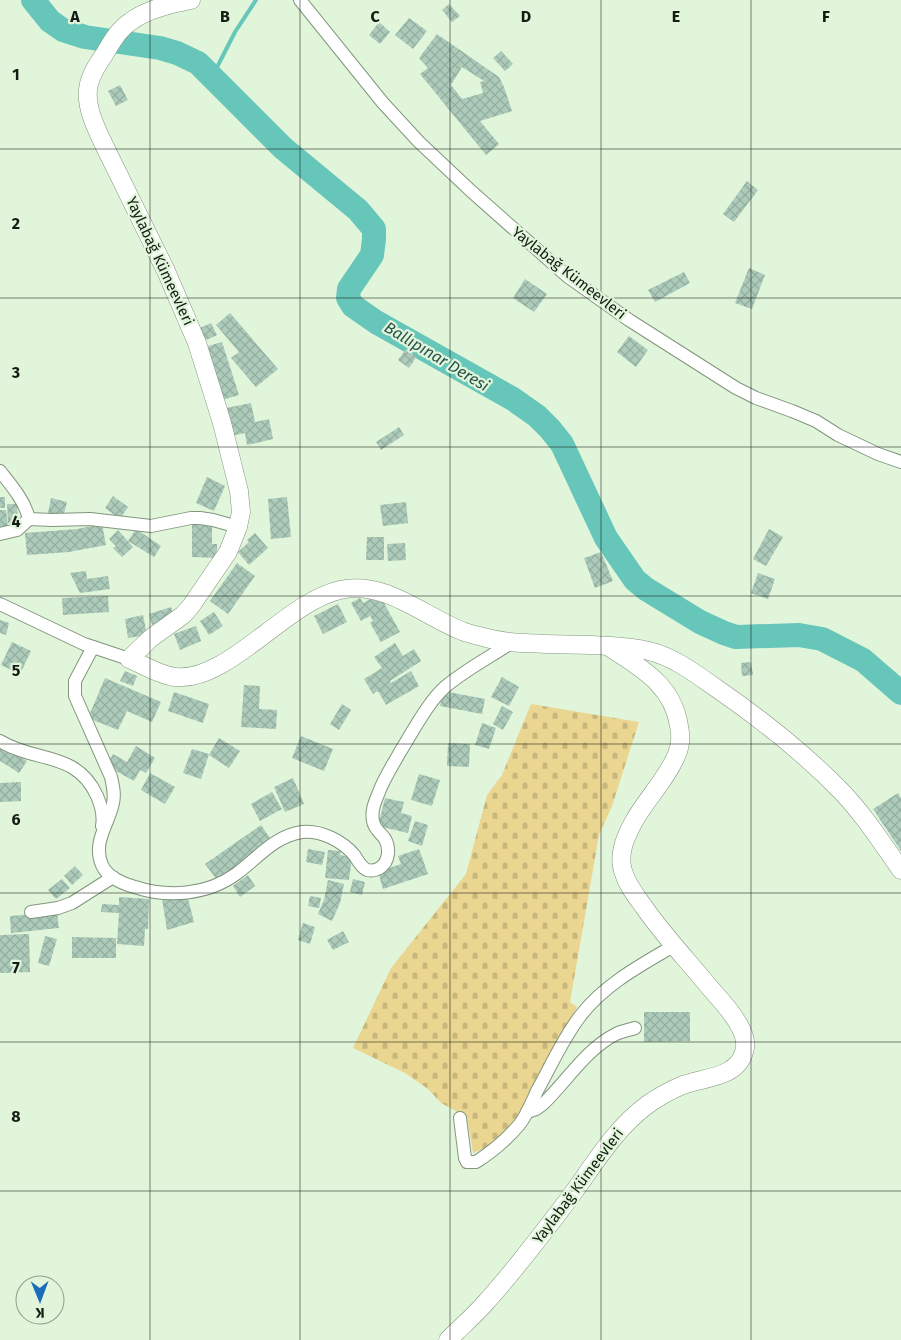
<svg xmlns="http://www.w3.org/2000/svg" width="901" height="1340" font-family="'Fira Sans',sans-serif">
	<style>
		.cemetery { fill: url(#cemetery-stones) }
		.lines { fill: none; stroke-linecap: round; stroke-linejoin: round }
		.stream { stroke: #67c6ba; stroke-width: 4 }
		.river { stroke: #67c6ba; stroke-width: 24 }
		.building { fill: url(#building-cross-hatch); fill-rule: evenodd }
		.street-casing { stroke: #82957d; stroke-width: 14 }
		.secondary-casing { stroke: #82957d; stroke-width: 19 }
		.street { stroke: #fff; stroke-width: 12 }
		.secondary { stroke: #fff; stroke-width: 18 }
		.grid { fill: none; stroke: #151c13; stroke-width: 1; stroke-opacity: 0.55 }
		.labels { text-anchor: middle; stroke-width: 4.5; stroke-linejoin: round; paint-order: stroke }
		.street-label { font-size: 15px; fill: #151c13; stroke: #e1f5db }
		.water-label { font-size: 16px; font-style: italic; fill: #28534d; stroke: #e1f5db }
		.grid-label { font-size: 16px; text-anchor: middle; font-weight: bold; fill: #151c13; stroke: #e1f5db; stroke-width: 4.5; stroke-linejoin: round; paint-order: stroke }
	</style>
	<defs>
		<pattern id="cemetery-stones" width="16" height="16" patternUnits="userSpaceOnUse" patternTransform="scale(1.25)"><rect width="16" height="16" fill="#ead691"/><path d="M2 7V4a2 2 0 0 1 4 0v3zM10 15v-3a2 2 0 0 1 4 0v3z" fill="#c8b77c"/></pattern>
		<pattern id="building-cross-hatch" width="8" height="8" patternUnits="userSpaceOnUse" patternTransform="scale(1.25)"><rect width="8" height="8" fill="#accbba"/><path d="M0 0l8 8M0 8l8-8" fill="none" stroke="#93ae9f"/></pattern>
	</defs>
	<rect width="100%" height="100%" fill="#e1f5db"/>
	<!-- cemetery -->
	<path class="cemetery" d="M531,704l108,18 -27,84 -13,29 -29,167 7,5 -60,114 -18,18 -16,10 -10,4 -6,-36 -26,-14 -13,-14 -23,-16 -52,-25 38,-80 75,-94 21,-79 15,-20z"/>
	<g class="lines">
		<!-- stream -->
		<path class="stream" d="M212,77l23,-45 21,-32"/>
		<!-- river -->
		<path class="river" d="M33,0l17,21 13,9 22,7 75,11 17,5 21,10 85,85 75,62 16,19v10l-2,16 -23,34 -1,9 5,8 23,16 137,77 24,17 13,13 12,15 44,94 29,42 11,9 54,33 24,11 12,4 63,-2 23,4 41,21 38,33"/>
	</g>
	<!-- building -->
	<g class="building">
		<path d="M449,4l11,12 -8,6 -10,-12z"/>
		<path d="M409,18l18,13 -14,18 -18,-14z"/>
		<path d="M379,22l11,10 -10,12 -11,-9z"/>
		<path d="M437,34l62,43 5,10 8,24 -32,10 19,23 -13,11 -66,-81 8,-6 -9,-10zM462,67l22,14 -4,1 3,11 -21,6 -11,-14z"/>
		<path d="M501,51l12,13 -8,7 -12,-13z"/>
		<path d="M120,85l8,15 -12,6 -8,-15z"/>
		<path d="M747,181l11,9 -24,32 -11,-8z"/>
		<path d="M749,268l16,7 -13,34 -17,-6z"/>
		<path d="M684,272l6,11 -35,19 -7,-12z"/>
		<path d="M525,279l22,15 -13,18 -21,-14z"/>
		<path d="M230,313l48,56 -22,18 -25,-29 8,-6 -23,-27z"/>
		<path d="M211,323l6,12 -13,6 -6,-12z"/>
		<path d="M629,336l19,14 -12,17 -19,-15z"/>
		<path d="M222,342l17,53 -17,5 -17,-53z"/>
		<path d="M406,349l11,7 -8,12 -11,-8z"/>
		<path d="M251,403l4,19 14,-3 4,20 -26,6 -2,-12 -14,3 -5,-28z"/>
		<path d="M399,427l5,8 -23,15 -5,-8z"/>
		<path d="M207,477l18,9 -11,25 -18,-8z"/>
		<path d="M113,496l15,11 -8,12 -15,-11z"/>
		<rect x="0" y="497" width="5" height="11"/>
		<path d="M287,497l4,40 -20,2 -3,-40z"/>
		<path d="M51,498l16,4 -4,15 -15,-4z"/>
		<path d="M406,502l2,21 -25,3 -3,-21z"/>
		<path d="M7,504h10l1,18 -10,1z"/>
		<path d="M0,510h6l2,18 -8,1z"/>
		<path d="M102,524l4,21 -37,7 -42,3 -2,-22 52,-4z"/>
		<path d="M192,525h20v19h5v14l-25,-1z"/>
		<path d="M136,529l25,17 -7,11 -26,-16z"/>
		<path d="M769,529l14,8 -17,29 -13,-7z"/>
		<path d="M118,530l15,17 -11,10 -9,-9 3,-2 -7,-7z"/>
		<path d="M255,533l13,15 -19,17 -11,-13 11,-10 -2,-2z"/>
		<path d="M367,537h17v23h-18z"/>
		<path d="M405,543l1,17 -18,1 -1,-17z"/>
		<path d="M601,552l12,29 -18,7 -11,-30z"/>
		<path d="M237,563l18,13 -27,38 -18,-13z"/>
		<path d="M86,571l1,8 21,-3 2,13 -30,4 -10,-20z"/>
		<path d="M758,573l17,6 -7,20 -17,-6z"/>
		<path d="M379,594l21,38 -19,10 -11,-19 3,-2 -3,-5 -9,5 -10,-18 9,-5 3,5z"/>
		<path d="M108,596l1,16 -46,3 -1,-17z"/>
		<path d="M338,604l9,18 -24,12 -9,-18z"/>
		<path d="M171,607l3,10 -22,8 -3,-11z"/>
		<path d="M214,612l9,14 -14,9 -9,-14z"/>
		<path d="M143,615l4,20 -19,3 -3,-19z"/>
		<path d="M0,620l9,3 -3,12 -6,-2z"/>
		<path d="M196,626l5,15 -21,9 -6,-16z"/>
		<path d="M12,642l19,9 -11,23 -19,-9z"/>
		<path d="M395,643l8,13 11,-7 7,12 -31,20 1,2 20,-12 8,15 -33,19 -8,-14 -5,3 -9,-15 18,-11 -8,-11z"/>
		<path d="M751,662l2,13 -11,1 -1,-13z"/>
		<path d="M125,671l12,5 -4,10 -13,-5z"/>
		<path d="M502,677l17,10 -10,19 -18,-9z"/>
		<path d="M105,678l56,24 -9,20 -25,-11 -9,19 -30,-12z"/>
		<path d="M244,685l16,1 -1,23 18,1 -1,19 -35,-2z"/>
		<path d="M443,691l42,8 -3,15 -42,-8z"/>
		<path d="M174,692l35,12 -6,19 -35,-12z"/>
		<path d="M342,704l9,6 -12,20 -9,-6z"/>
		<path d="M502,706l11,6 -10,18 -10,-6z"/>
		<path d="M482,723l14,5 -7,21 -14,-4z"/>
		<path d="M301,736l32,13 -9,22 -32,-13z"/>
		<path d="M219,738l21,13 -11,17 -20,-13z"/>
		<path d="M448,743l22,1 -1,23 -22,-1z"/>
		<path d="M136,746l19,12 -9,15 -6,-3 -6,11 -18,-10 -7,-10 4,-7 14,8z"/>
		<path d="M0,747l4,3 1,-3 22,14 -8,12 -19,-12z"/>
		<path d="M192,749l17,5 -8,25 -18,-6z"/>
		<path d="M150,773l25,14 -10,17 -24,-14z"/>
		<path d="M419,774l21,6 -8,26 -21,-6z"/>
		<path d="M293,778l11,26 -19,8 -11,-25z"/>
		<path d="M21,782v19l-21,1v-19z"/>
		<path d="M272,792l10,17 -22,12 -9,-17z"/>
		<path d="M898,793l3,5v53l-28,-42z"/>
		<path d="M385,798l19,4 -3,11 11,3 -4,17 -30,-7z"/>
		<path d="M415,821l13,4 -6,21 -14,-5z"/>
		<path d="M261,825l9,13 -17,13 2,2 -38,27 -12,-16z"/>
		<path d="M308,849l17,3 -3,13 -16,-3z"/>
		<path d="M419,849l9,25 -45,15 -5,-17 23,-8 -3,-8z"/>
		<path d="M328,850l13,1 -1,4 12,2 -3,23 -24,-2z"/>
		<path d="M75,866l8,9 -11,10 -8,-9z"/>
		<path d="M248,875l7,11 -15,11 -7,-11z"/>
		<path d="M62,879l8,9 -14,11 -8,-9z"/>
		<path d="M353,879l12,3 -3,13 -12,-3z"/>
		<path d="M328,880l16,4 -4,19 -8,18 -14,-7 6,-14z"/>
		<path d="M187,895l7,27 -27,8 -5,-31z"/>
		<path d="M310,896l11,2 -2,10 -11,-2z"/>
		<path d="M119,897l30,2 -1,30h-3l-1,17 -27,-2 2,-31 -18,-1 1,-8 17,1z"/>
		<path d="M57,912l2,16 -48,5 -1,-17z"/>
		<path d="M303,923l12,4 -5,17 -12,-4z"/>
		<path d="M343,931l6,11 -16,8 -6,-10z"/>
		<path d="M29,934l1,38 -30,1v-38z"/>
		<path d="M45,936l12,3 -8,27 -11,-3z"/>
		<path d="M72,937l44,1v20h-44z"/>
		<path d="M644,1012h46v29l-46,1z"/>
	</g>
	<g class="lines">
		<defs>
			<g id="street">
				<path d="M300,0l83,103 36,39 52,49 96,85 62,44 107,68 20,10 36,13 24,10 22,14 40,19 23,8"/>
				<path d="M0,471c11,14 25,30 29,48l-12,11 -17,4"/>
				<path d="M29,519l23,1 38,-1 61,7 40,-8h9l13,2 25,7"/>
				<path d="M0,604l84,40 45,15"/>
				<path d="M93,647l-18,34v15l36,81c2,9 4,17 2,26 -4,21 -21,39 -11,62 5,12 21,19 33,22 33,11 72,8 101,-13 21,-15 38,-38 66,-42 19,-2 41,9 53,24 3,5 6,11 12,14 5,1 11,0 14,-3 8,-6 9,-19 4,-28 -4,-6 -11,-10 -12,-18 -2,-11 2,-19 6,-29 5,-14 14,-27 21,-40 12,-19 28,-50 45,-65 20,-17 45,-30 66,-44"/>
				<path d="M0,741c36,22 77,10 97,55 4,9 7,19 5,30"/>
				<path d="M31,912l27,-4 14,-5 41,-26"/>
				<path d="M527,1112l9,-3 7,-5c24,-23 43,-55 73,-70 6,-3 13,-4 19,-6"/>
				<path d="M460,1118l5,40 2,4h9c16,-10 31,-23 43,-37 8,-10 13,-23 18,-34 14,-25 26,-53 44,-76 24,-31 60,-50 94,-70"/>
			</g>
			<g id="secondary">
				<path d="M191,0c-20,4 -44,9 -61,22 -12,8 -19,21 -26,33 -7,10 -15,22 -16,35 -2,18 8,38 16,55l62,126 31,72 25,80 17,68 2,21 -3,15 -10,25 -37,54 -8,9 -32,23 -22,21c15,6 30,16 46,18 52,6 111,-75 165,-87 46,-10 83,26 122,41 7,3 14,4 21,6 21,6 42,6 63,7 34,1 70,0 103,7 25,6 47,23 67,37 45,31 87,64 125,103 23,24 41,52 60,79"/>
				<path d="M448,1340c13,-13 27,-25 39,-39 28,-31 53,-64 78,-97 26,-34 47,-73 82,-99 11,-8 24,-15 36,-20 21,-8 54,-7 61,-33 3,-9 -1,-20 -5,-27 -7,-13 -18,-25 -28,-36 -22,-27 -47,-53 -67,-82 -8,-11 -17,-22 -21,-36 -5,-17 2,-33 10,-48 13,-24 34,-44 44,-69 4,-9 4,-18 2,-28 -6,-41 -38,-58 -70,-79"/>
			</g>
		</defs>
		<!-- street casing -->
		<use href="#street" class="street-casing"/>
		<!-- secondary casing -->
		<use href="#secondary" class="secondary-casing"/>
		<!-- street -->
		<use href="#street" class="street"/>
		<!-- secondary -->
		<use href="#secondary" class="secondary"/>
	</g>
	<!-- grid -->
	<path class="grid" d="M150,0v1340M300,0v1340M450,0v1340M601,0v1340M751,0v1340M0,149h901M0,298h901M0,447h901M0,596h901M0,744h901M0,893h901M0,1042h901M0,1191h901"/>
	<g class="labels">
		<!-- street labels -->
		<g class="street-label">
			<text transform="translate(160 261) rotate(65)" y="5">Yaylabağ Kümeevleri</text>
			<text transform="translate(569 273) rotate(38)" y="5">Yaylabağ Kümeevleri</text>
			<text transform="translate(578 1186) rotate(-53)" y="5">Yaylabağ Kümeevleri</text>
		</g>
		<!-- water labels -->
		<g class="water-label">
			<text transform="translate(437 356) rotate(31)" y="6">Ballıpınar Deresi</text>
		</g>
	</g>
	<g class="grid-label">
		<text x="75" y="22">A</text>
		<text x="225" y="22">B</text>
		<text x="375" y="22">C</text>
		<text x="526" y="22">D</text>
		<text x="676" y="22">E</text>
		<text x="826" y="22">F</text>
		<text x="16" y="80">1</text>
		<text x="16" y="229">2</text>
		<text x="16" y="378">3</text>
		<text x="16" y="527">4</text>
		<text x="16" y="676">5</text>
		<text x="16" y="825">6</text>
		<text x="16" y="973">7</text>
		<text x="16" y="1122">8</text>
	</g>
	<!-- north arrow -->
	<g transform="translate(40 1300) rotate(179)"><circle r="24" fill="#e1f5db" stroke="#8f9e8b"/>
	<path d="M0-4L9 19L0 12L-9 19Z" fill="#1b6dbc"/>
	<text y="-8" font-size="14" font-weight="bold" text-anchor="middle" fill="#151c13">K</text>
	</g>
</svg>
